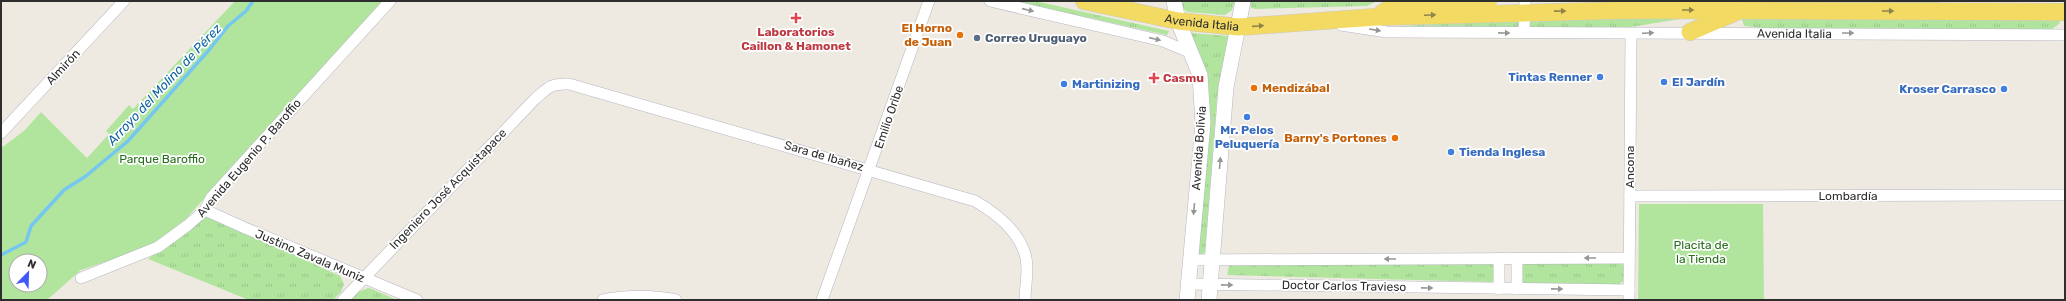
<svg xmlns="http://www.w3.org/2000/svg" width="2066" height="301" font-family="Rubik,sans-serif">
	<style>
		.grass { fill: url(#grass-tufts) }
		.park { fill: #b1e59e; fill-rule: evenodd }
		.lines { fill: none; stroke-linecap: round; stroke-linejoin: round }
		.stream { stroke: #75c7f0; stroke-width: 3.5 }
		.street-casing { stroke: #b4b6c1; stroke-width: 12 }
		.secondary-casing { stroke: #b4b6c1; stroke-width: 16 }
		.primary-casing { stroke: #c9c9c9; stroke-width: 18 }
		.street { stroke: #fff; stroke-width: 11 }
		.secondary { stroke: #fff; stroke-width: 15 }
		.primary { stroke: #f2da63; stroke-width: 17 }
		.oneway { fill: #969696 }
		.oneway2 { fill: #908448 }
		.health-dot { fill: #e0444e; stroke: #fff; stroke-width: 1.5 }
		.food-dot { fill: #e8710a; stroke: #fff; stroke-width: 1.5 }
		.service-dot { fill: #5c6f8a; stroke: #fff; stroke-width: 1.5 }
		.shop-dot { fill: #3f7fe0; stroke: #fff; stroke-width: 1.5 }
		.labels { text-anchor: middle; stroke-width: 3.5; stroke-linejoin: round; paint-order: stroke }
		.street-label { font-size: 12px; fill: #2e2e2e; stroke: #fff }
		.food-label { font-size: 12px; font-weight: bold; fill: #c56008; stroke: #fff; text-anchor: end }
		.health-label { font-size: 12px; font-weight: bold; fill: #be3a42; stroke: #fff }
		.service-label { font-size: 12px; font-weight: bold; fill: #4e5e75; stroke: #fff; text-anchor: start }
		.shop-label { font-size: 12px; font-weight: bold; fill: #366cbe; stroke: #fff; text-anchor: start }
		.park-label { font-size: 12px; fill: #276e1b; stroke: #fff }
		.water-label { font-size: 13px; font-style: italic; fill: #0d65a3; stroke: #fff }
	</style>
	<defs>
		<pattern id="grass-tufts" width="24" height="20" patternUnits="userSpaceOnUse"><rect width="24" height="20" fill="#b1e59e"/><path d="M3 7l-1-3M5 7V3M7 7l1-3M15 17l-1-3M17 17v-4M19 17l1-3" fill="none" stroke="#99c588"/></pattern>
	</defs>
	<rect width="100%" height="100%" fill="#efeae1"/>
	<!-- grass -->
	<g class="grass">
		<path d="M1013,1h22l134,30 -2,4z"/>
		<path d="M1179,1h56l-3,9 -7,5 -37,-3 -7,-4z"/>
		<path d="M1250,1h127l-10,5 -111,3 -5,-1z"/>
		<path d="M1537,1h410l-8,2 -399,-1z"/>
		<path d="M1745,17l314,2 1,4 -9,7 -279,-1 -28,-3 -2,-7z"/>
		<path d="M1588,18h98l-61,10 -95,-1 -2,-5z"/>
		<path d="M1520,20l1,8h-121l-1,-2z"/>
		<path d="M1191,33l38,3 -12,61 -12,155 -3,3 -5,-2 10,-133 -18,-86z"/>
		<path d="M206,216l52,22 82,38 4,8 -3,8 -8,8h-84l-101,-41 54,-42z"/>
		<path d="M1490,261l5,2 -1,18 -3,1 -264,-7 2,-9z"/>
		<path d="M1522,262h100l2,6 -1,13 -4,4 -96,-2z"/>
		<path d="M368,288l4,1 25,11h-46l7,-8z"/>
	</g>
	<!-- park -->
	<g class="park">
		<path d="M235,1h147l-208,231 -27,16 -66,22 -34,30h-46v-152l23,-17 17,-19 46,46 22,-24 -3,-3 23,-26 4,4zM16,261h24v24h-24z"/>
		<path d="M1639,204h124l1,96h-126z"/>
	</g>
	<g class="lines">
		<!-- stream -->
		<path class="stream" d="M1,255l25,-13 5,-16 33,-36 22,-14 42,-35 81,-91 19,-24 18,-15 7,-10"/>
		<defs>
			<g id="street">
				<path d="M990,1l173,40 26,11"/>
				<path id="s1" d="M1341,25l46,7 678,3"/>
				<path d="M1524,33l1,-32"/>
				<path d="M1,133l123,-132"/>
				<path d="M1630,196l435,-1"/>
				<path d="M205,210l40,18 172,72"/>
				<path d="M1499,258v31"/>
				<path d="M1189,260l440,-2"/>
				<path d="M81,278l77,-31 30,-22 17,-15 6,-12 179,-197"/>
				<path d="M1188,284l441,6"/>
				<path d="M1517,289v-31"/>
				<path d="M343,300l192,-201c13,-11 15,-16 34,-15l406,117c19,11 41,28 49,50 6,15 1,34 1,49"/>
				<path d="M603,300c25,-5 48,-5 73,0"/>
				<path d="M822,300l107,-299"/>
				<path d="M1629,300l2,-266"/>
			</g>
			<g id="secondary">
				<path d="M1174,1l4,20 22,54 3,48 -16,177"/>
				<path d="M1209,300l17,-213 17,-86"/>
			</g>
			<g id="primary">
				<path id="s2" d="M1084,1l94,20 61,6 137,-10 259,-7 430,2"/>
				<path d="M1381,14l12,-8 10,-2 85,-3"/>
				<path d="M1690,32l44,-19"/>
			</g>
		</defs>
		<!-- street casing -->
		<use href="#street" class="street-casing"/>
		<!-- secondary casing -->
		<use href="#secondary" class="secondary-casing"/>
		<!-- primary casing -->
		<use href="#primary" class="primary-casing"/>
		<!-- street -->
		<use href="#street" class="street"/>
		<!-- secondary -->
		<use href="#secondary" class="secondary"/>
		<!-- primary -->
		<use href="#primary" class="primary"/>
	</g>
	<!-- one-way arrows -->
	<defs><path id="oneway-solid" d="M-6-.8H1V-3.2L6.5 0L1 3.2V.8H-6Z"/></defs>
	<g class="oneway">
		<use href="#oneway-solid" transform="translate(1028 10) rotate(13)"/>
		<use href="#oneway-solid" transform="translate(1375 30) rotate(9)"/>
		<use href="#oneway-solid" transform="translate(1504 33) rotate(1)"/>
		<use href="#oneway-solid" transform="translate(1648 33) rotate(-2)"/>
		<use href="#oneway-solid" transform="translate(1848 33)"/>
		<use href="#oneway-solid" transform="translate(1155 39) rotate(13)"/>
		<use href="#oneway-solid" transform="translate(1220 163) rotate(-85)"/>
		<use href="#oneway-solid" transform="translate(1194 209) rotate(95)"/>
		<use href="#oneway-solid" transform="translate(1590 258) rotate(180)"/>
		<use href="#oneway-solid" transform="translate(1390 259) rotate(180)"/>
		<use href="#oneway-solid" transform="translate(1227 285) rotate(1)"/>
		<use href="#oneway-solid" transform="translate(1427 288) rotate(1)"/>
		<use href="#oneway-solid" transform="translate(1557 289) rotate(1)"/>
	</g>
	<g class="oneway2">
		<use href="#oneway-solid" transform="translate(1688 10)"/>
		<use href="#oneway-solid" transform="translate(1560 11) rotate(-1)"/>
		<use href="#oneway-solid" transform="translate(1888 11)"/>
		<use href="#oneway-solid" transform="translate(1430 15) rotate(-2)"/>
		<use href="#oneway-solid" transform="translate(1258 26) rotate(-4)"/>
	</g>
	<!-- markers -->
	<g class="health-dot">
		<path d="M794 12h4v4h4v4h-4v4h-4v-4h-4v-4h4z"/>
		<path d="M1152 72h4v4h4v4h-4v4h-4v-4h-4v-4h4z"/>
	</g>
	<g class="food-dot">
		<circle cx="960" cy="35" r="4"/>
		<circle cx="1254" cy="88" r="4"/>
		<circle cx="1395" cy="138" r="4"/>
	</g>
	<circle class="service-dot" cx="977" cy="38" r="4"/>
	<g class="shop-dot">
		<circle cx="1600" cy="77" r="4"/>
		<circle cx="1664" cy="82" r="4"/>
		<circle cx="1064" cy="84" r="4"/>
		<circle cx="2004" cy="89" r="4"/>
		<circle cx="1247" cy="117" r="4"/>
		<circle cx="1451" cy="152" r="4"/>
	</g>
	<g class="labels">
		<!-- street labels -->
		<g class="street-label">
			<text dy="4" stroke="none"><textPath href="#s2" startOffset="120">Avenida Italia</textPath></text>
			<text dy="4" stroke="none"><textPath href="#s1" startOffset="454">Avenida Italia</textPath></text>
			<text transform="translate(63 67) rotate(-47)" y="4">Almirón</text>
			<text transform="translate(889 117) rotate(-71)" y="4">Emilio Oribe</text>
			<text transform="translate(1199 148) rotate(-86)" y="4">Avenida Bolivia</text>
			<text transform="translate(824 156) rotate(16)" y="4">Sara de Ibañez</text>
			<text transform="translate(249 158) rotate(-49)" y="4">Avenida Eugenio P. Baroffio</text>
			<text transform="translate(1630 167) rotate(-90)" y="4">Ancona</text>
			<text transform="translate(448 189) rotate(-46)" y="4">Ingeniero José Acquistapace</text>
			<text x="1848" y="200">Lombardía</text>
			<text transform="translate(310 256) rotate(23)" y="4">Justino Zavala Muniz</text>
			<text transform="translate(1344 286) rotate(1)" y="4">Doctor Carlos Travieso</text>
		</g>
		<!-- food labels -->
		<g class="food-label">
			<text x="952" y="32">El Horno<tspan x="952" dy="14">de Juan</tspan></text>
			<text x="1262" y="92" text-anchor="start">Mendizábal</text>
			<text x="1387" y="142">Barny's Portones</text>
		</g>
		<!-- health labels -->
		<g class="health-label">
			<text x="796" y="36">Laboratorios<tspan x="796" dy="14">Caillon &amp; Hamonet</tspan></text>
			<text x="1163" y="82" text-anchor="start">Casmu</text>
		</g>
		<!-- service labels -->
		<g class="service-label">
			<text x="985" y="42">Correo Uruguayo</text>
		</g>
		<!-- shop labels -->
		<g class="shop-label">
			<text x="1592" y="81" text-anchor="end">Tintas Renner</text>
			<text x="1672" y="86">El Jardín</text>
			<text x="1072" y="88">Martinizing</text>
			<text x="1996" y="93" text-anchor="end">Kroser Carrasco</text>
			<text x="1247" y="134" text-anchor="middle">Mr. Pelos<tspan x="1247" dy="14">Peluquería</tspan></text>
			<text x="1459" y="156">Tienda Inglesa</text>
		</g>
		<!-- park labels -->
		<g class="park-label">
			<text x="162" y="163">Parque Baroffio</text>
			<text x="1701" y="249">Placita de<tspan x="1701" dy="14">la Tienda</tspan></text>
		</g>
		<!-- water labels -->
		<g class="water-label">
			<text transform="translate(164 84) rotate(-47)" y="5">Arroyo del Molino de Pérez</text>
		</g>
	</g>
	<!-- border -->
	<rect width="2066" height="301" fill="none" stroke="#2e2e2e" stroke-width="4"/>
	<!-- north arrow -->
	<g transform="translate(28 273) rotate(23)"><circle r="19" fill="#ffffff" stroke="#ababab"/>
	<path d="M0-3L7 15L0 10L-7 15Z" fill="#4258fb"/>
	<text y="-6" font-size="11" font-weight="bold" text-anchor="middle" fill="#2e2e2e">N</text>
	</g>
</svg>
